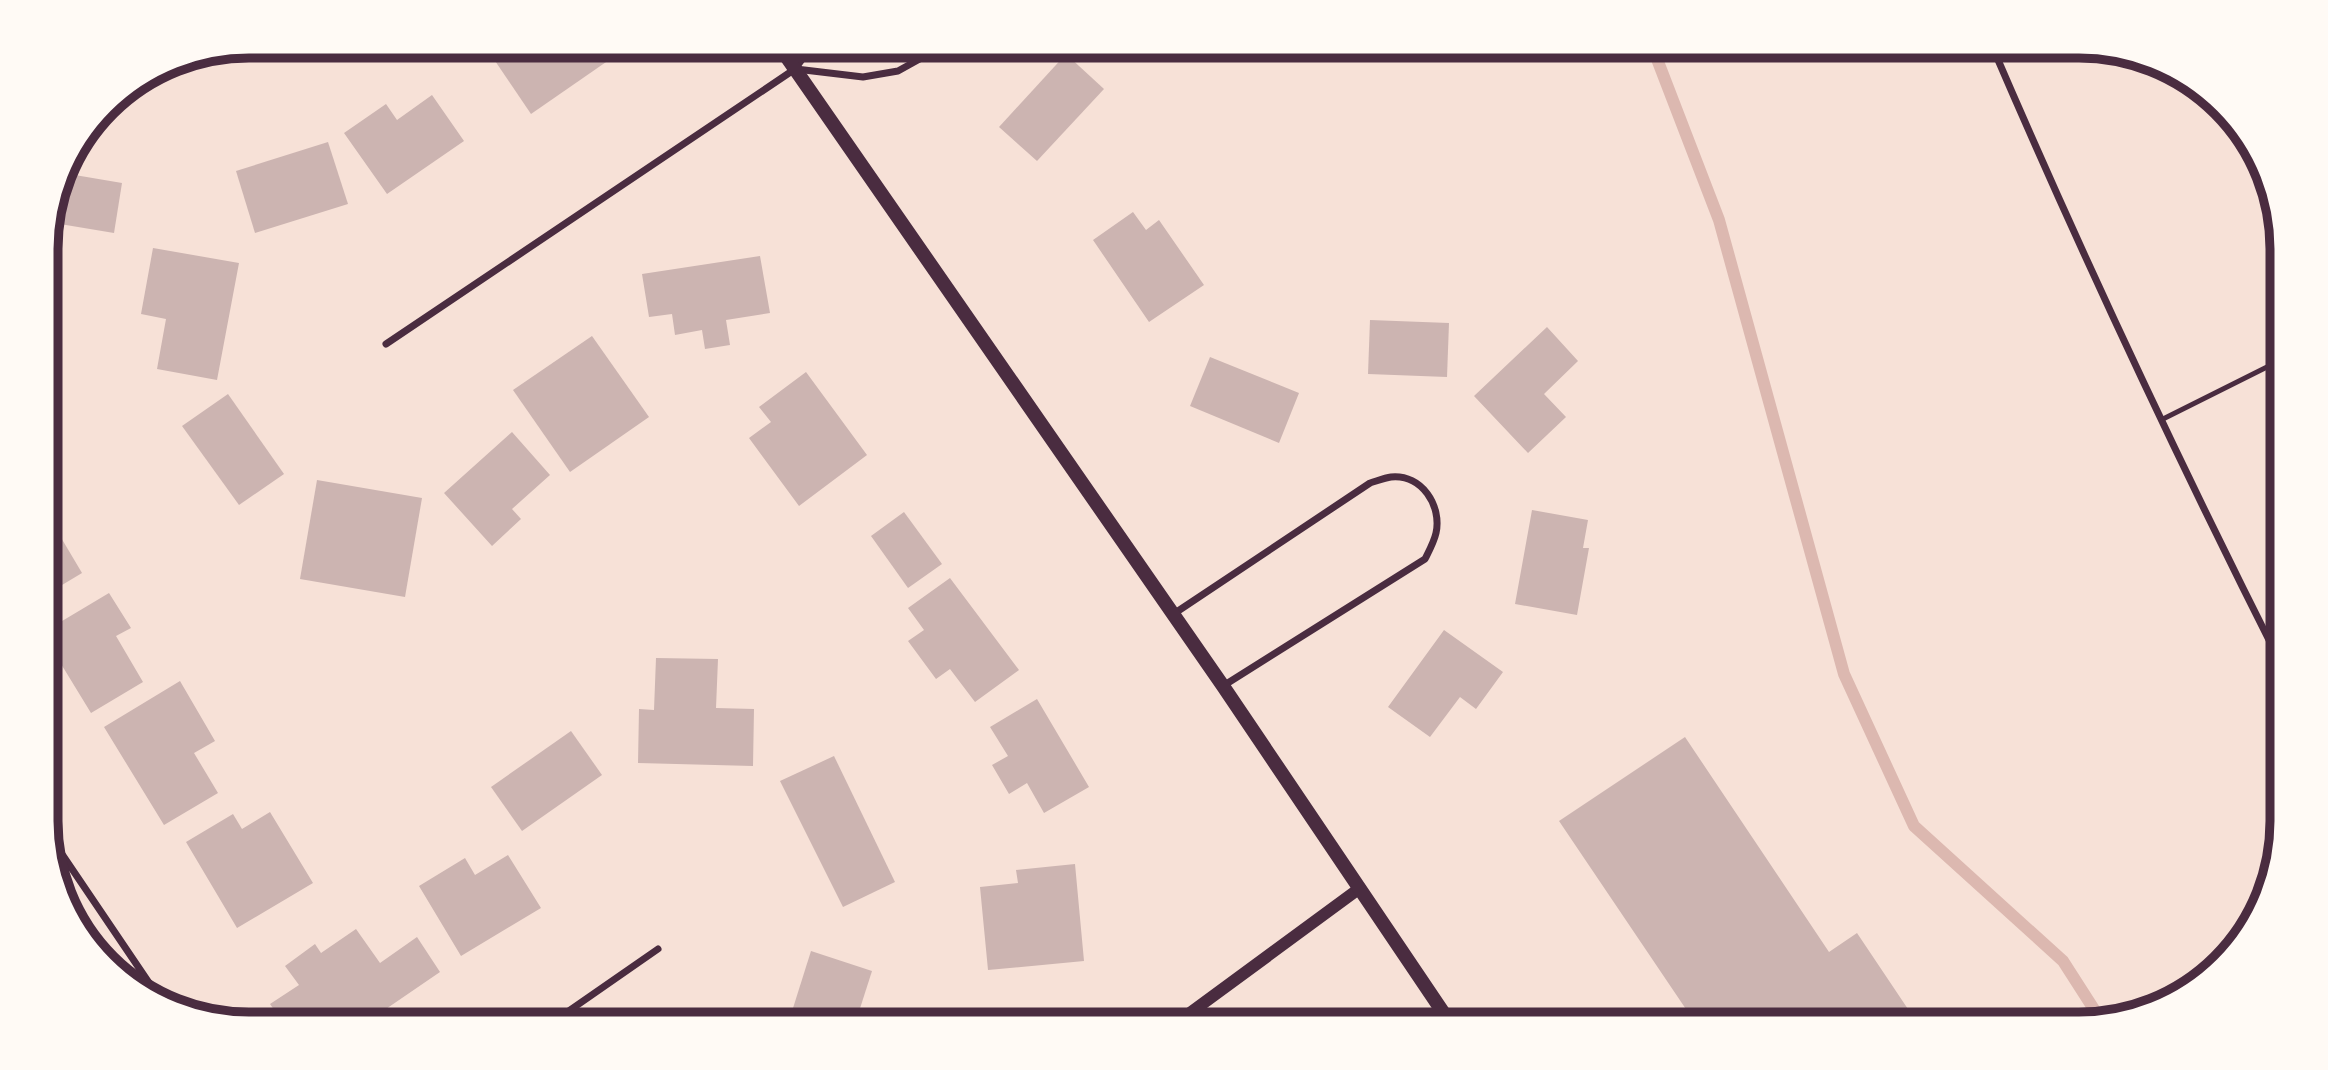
<svg xmlns="http://www.w3.org/2000/svg" width="2328" height="1070" font-family="Ubuntu,sans-serif">
	<style>
		.lines { fill: none; stroke-linecap: round; stroke-linejoin: round }
		.stream { stroke: #dcb8b0; stroke-width: 12 }
		.building { fill: #ccb4b1 }
		.service { stroke: #4a2c40; stroke-width: 5 }
		.minor { stroke: #4a2c40; stroke-width: 7 }
		.tertiary { stroke: #4a2c40; stroke-width: 12 }
		.secondary { stroke: #4a2c40; stroke-width: 14 }
		.rim { fill: none; stroke: #4a2c40; stroke-width: 9 }
	</style>
	<rect width="100%" height="100%" fill="#f7e1d7"/>
	<g class="lines">
		<!-- stream -->
		<path class="stream" d="M1652,46l67,174 125,454 70,152 149,135 34,53v9"/>
	</g>
	<!-- building -->
	<g class="building">
		<path d="M492,46h107l10,14 -78,54 -44,-65z"/>
		<path d="M1153,46h32l-24,13z"/>
		<path d="M1066,54l38,35 -67,72 -38,-34z"/>
		<path d="M432,95l32,46 -77,53 -43,-61 42,-29 11,16z"/>
		<path d="M328,142l20,62 -93,29 -19,-62z"/>
		<path d="M63,173l59,10 -8,50 -60,-10z"/>
		<path d="M1133,212l13,18 13,-10 45,65 -55,37 -56,-82z"/>
		<path d="M153,248l86,15 -22,117 -60,-11 9,-50 -25,-5z"/>
		<path d="M760,256l10,57 -44,7 4,25 -25,4 -3,-19 -27,5 -3,-21 -23,3 -7,-43z"/>
		<path d="M1370,320l79,3 -2,54 -79,-3z"/>
		<path d="M1547,327l31,34 -34,33 22,23 -38,36 -54,-57z"/>
		<path d="M592,336l57,81 -79,55 -57,-82z"/>
		<path d="M1210,357l89,36 -20,50 -89,-37z"/>
		<path d="M806,372l61,83 -68,51 -50,-68 22,-16 -12,-15z"/>
		<path d="M228,394l56,80 -45,31 -57,-79z"/>
		<path d="M512,432l38,43 -38,34 9,10 -29,27 -48,-53z"/>
		<path d="M317,480l105,18 -17,99 -105,-18z"/>
		<path d="M1532,510l56,10 -5,28h6l-12,67 -62,-11z"/>
		<path d="M904,512l38,52 -34,24 -37,-52z"/>
		<path d="M47,514l35,59 -35,21z"/>
		<path d="M950,578l69,92 -44,32 -25,-33 -14,10 -28,-38 16,-11 -16,-22z"/>
		<path d="M109,593l22,35 -15,8 27,46 -52,31 -44,-72v-11z"/>
		<path d="M1444,630l59,42 -27,37 -16,-12 -30,40 -42,-30z"/>
		<path d="M656,658l62,1 -2,49 38,1 -1,57 -115,-3 1,-54 15,1z"/>
		<path d="M180,681l35,60 -21,12 24,40 -54,32 -60,-98z"/>
		<path d="M1037,699l52,88 -45,26 -17,-30 -18,11 -17,-29 16,-9 -18,-29z"/>
		<path d="M571,731l31,44 -80,56 -31,-44z"/>
		<path d="M1685,737l144,215 28,-19 61,91h-222l-137,-203z"/>
		<path d="M834,756l61,126 -52,25 -63,-126z"/>
		<path d="M270,812l43,71 -76,45 -51,-86 47,-28 9,15z"/>
		<path d="M508,855l33,53 -80,48 -42,-70 46,-28 10,17z"/>
		<path d="M1075,864l9,97 -96,9 -8,-83 38,-4 -2,-13z"/>
		<path d="M356,929l24,34 37,-26 23,35 -76,52h-80l-14,-20 29,-19 -14,-19 30,-22 6,9z"/>
		<path d="M811,951l61,20 -17,53h-67z"/>
	</g>
	<g class="lines">
		<!-- service -->
		<path class="service" d="M2161,420l120,-60"/>
		<!-- minor -->
		<g class="minor">
			<path d="M1992,46c90,209 187,416 290,620"/>
			<path d="M796,69l67,8 35,-6 45,-25"/>
			<path d="M386,344l409,-275 17,-23"/>
			<path d="M1172,615l198,-132c7,-2 14,-5 21,-6 31,-3 51,29 45,56 -2,9 -7,18 -11,26l-202,127"/>
			<path d="M47,832l115,170"/>
			<path d="M550,1024l108,-75"/>
		</g>
		<!-- tertiary -->
		<path class="tertiary" d="M1175,1024l185,-136"/>
		<!-- secondary -->
		<path class="secondary" d="M779,46l444,640 228,338"/>
	</g>
	<!-- crop -->
	<path d="M0 0H2328V1070H0ZM249 58H2079A191 191 0 0 1 2270 249V821A191 191 0 0 1 2079 1012H249A191 191 0 0 1 58 821V249A191 191 0 0 1 249 58Z" fill="#fffaf5" fill-rule="evenodd"/>
	<path class="rim" d="M249 58H2079A191 191 0 0 1 2270 249V821A191 191 0 0 1 2079 1012H249A191 191 0 0 1 58 821V249A191 191 0 0 1 249 58Z"/>
</svg>
